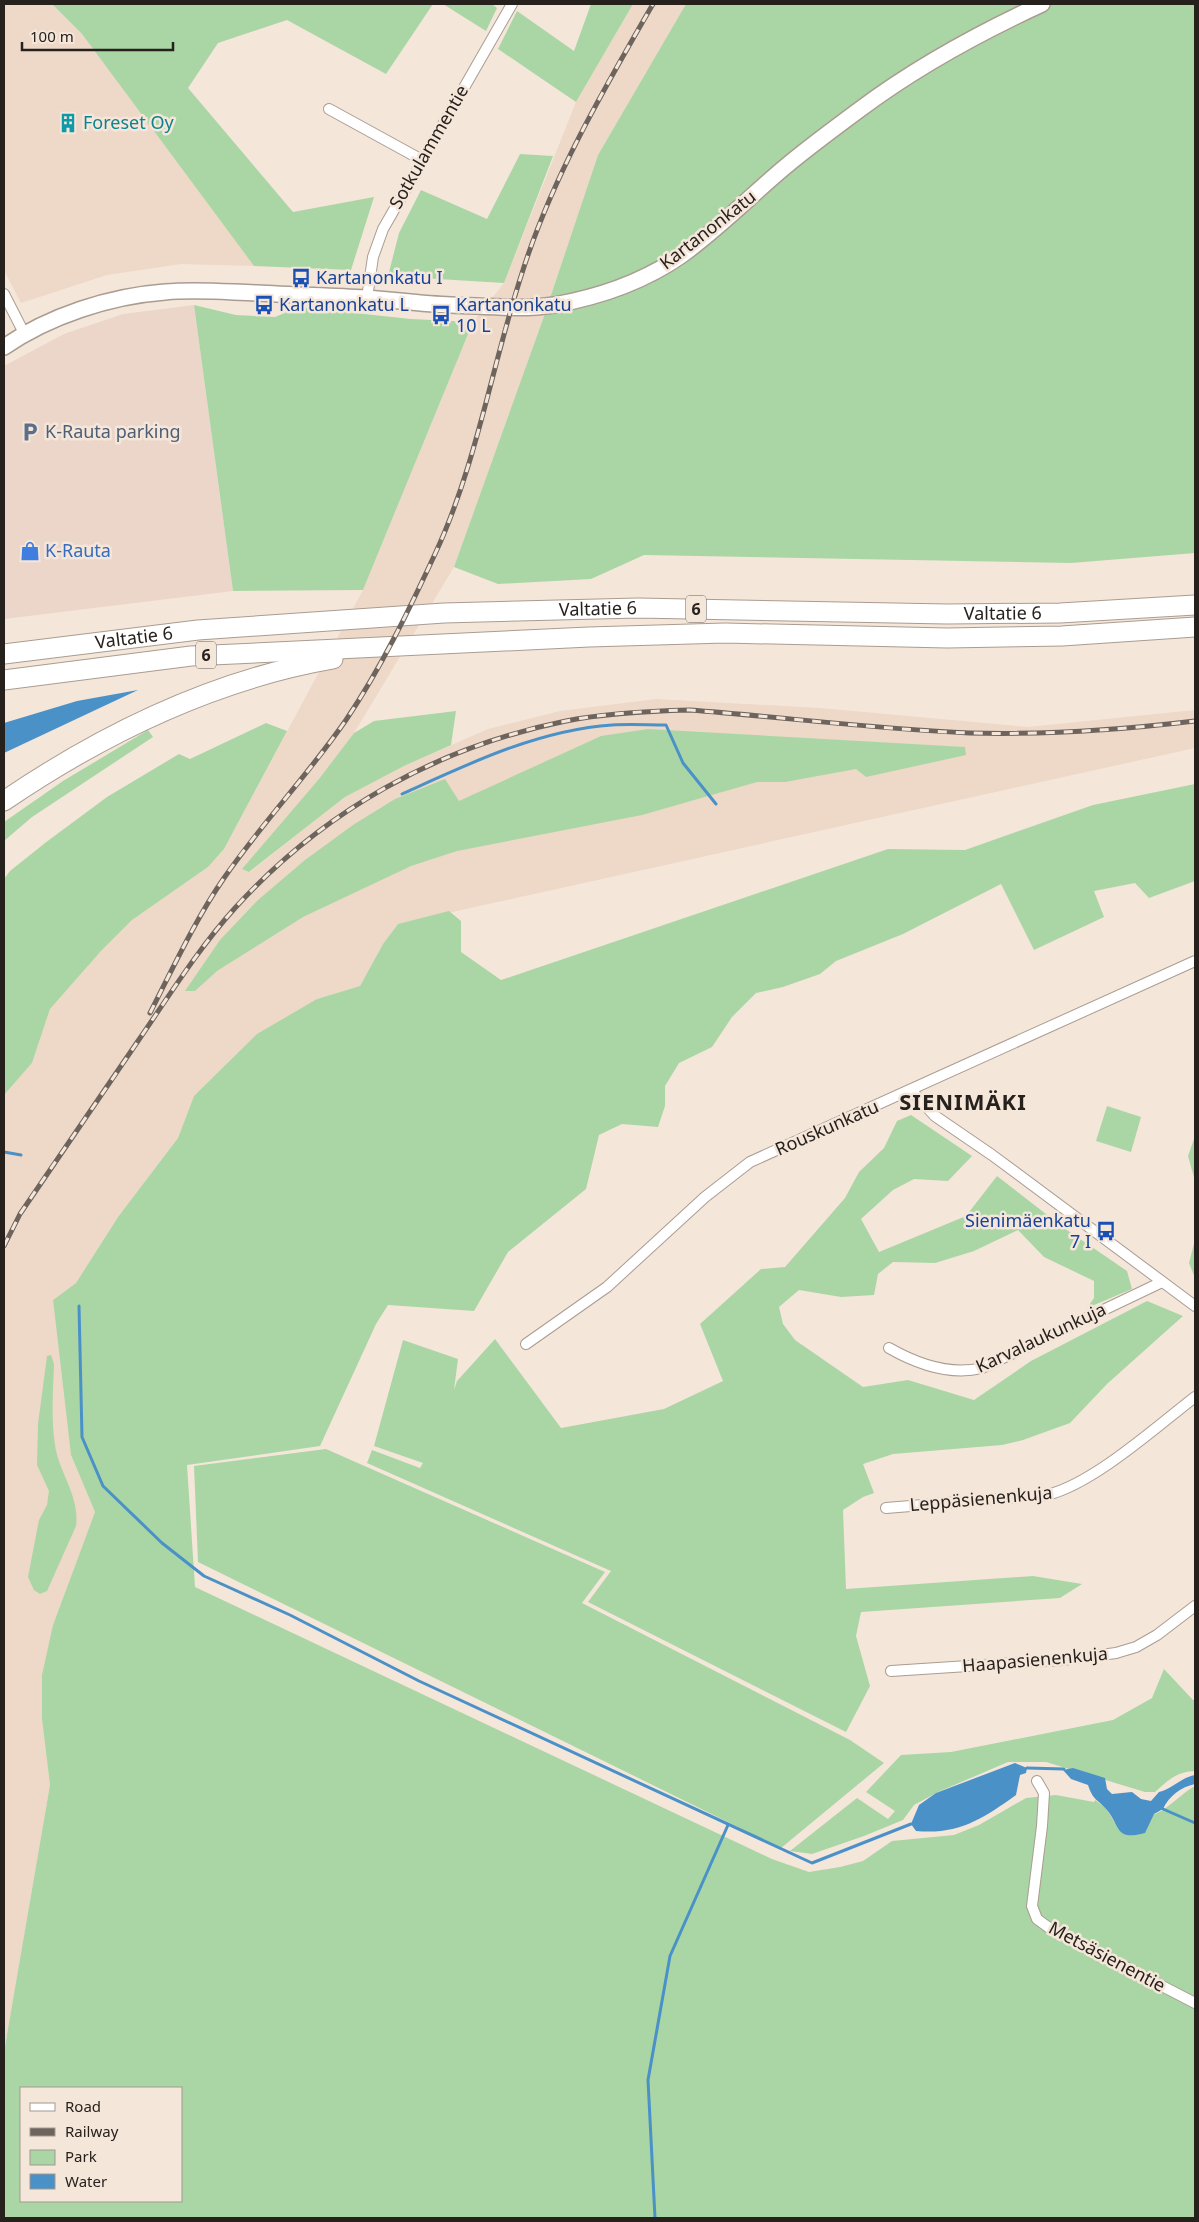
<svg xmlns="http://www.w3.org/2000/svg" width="1199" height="2222" font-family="'Noto Sans',sans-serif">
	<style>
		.commercial { fill: #ecd6c9 }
		.built { fill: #eed8c8 }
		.green { fill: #aad6a5; fill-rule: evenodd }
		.water { fill: #4a91c8 }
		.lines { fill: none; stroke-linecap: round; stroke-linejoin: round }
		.stream { stroke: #4a91c8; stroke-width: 3 }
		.minor-casing { stroke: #aa9c91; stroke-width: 12 }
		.secondary-casing { stroke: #aa9c91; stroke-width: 18 }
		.motorway-casing { stroke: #aa9c91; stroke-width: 21 }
		.minor { stroke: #fff; stroke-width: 10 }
		.secondary { stroke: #fff; stroke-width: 15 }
		.motorway { stroke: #fff; stroke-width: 19 }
		.rail-casing { stroke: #6d645d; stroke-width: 5 }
		.rail { stroke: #f5e6da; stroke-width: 3; stroke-dasharray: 9; stroke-linecap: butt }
		.labels { text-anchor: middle; stroke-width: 5; stroke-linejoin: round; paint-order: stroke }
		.shield { fill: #f5e6da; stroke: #655c56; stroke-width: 1 }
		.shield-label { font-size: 16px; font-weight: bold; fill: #27211d }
		.culture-label { font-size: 18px; fill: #0d838f; stroke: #f5e6da; text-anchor: start }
		.street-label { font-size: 18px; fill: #27211d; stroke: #f5e6da }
		.transit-label { font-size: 18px; fill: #164399; stroke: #f5e6da; text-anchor: start }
		.service-label { font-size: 18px; fill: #4e5e75; stroke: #f5e6da; text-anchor: start }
		.shop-label { font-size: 18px; fill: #366cbe; stroke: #f5e6da; text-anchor: start }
		.district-label { font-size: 22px; font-weight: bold; letter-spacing: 1px; fill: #27211d; stroke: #f5e6da }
	</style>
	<rect width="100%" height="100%" fill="#f5e6da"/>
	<!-- commercial -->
	<path class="commercial" d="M194,305l39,286 -229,28v-253l60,-32 59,-20z"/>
	<!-- built -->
	<g class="built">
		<path d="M4,4h48l30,30 172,232 -73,-2 -74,11 -86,28 -17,-33z"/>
		<path d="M633,4h53l-88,151 -55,164 -89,248 -100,166 -104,139 95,-75 59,-31 84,-37 72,-18 96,-12 164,9 208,19 167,-17v38l-797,176 -15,20 -23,42 -43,13 -123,97 -16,42 -60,79 -42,66 -23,17 18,155 24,57 -42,113 -11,94 8,66 -46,267v-957l28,-32 18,-54 51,-58 31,-31 76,-53 16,-18 139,-259 110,-268 31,-39 72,-181z"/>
	</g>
	<!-- green -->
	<g class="green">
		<path d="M52,4h381l-47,70 -99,-54 -69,23 -30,45 105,124 81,-15 -23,73 -97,-4 -172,-232z"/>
		<path d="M443,4h49l5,4 -11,23z"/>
		<path d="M591,4h42l-57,98 -78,-53 19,-38 57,40z"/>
		<path d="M686,4h509v549l-124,10 -427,-8 -53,24 -93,5 -44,-17 89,-248 55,-164z"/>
		<path d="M520,154l33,2 -49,127 -116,-7 11,-43 22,-43 66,29z"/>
		<path d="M194,305l42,10 39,2 24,-10 112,12 62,3 -110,268 -130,1z"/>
		<path d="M456,711l-5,34 -47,21 -59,31 -96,75 -7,-3 77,-90 35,-46 20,-12z"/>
		<path d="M266,723l21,8 -63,118 -16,18 -76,53 -31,31 -51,58 -18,54 -28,32v-216l6,-8 35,-28 62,-46 72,-43 11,5z"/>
		<path d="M648,729l317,18 1,8 -100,22 -10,-8 -71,13h-28l-115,33 -185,36 -46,15 -108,51 -86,54 -22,20h-10l35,-51 38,-40 47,-40 48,-35 42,-26 50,-20 14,22 142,-65z"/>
		<path d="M148,730l5,7 -121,80 -28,24v-19l59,-41z"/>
		<path d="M1195,784v97l-46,17 -14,-15 -41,8 10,26 -70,33 -33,-66 -98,50 -67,27 -16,13 -37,13 -27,6 -24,24 -20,30 -33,16 -14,23v20l-7,21 -36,-3 -23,11 -13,54 -78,63 -34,59 -86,-6 -12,19 -56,122 -133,19 8,122 577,272 37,13 31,-5 23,-6 29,-20 62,-6 25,-10 47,-27 30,-3 38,7 1,-2 11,8 9,15c17,-3 39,-5 52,-16 10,-7 17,-15 28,-21v432h-1191v-166l46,-267 -8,-66v-44l11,-50 42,-113 -24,-57 -18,-155 23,-17 42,-66 60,-79 16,-42 63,-62 60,-35 43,-13 23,-42 15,-20 51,-13 12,10v31l40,28 387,-131 77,1 128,-45zM21,2088h160v113h-160z"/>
		<path d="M1107,1106l34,11 -10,35 -35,-11z"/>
		<path d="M911,1115l61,41 -24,25 -34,-2 -21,11 -32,29 18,33 87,-36 31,-40 67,52 63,43 5,18 -45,19 7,-10v-17l-50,-24 -26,-27 -44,21 -39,12 -42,-1 -15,12 -4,21 -33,2 -42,-7 -20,17 4,17 12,16 68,47 45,-7 66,20 57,-39 116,-60 36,15 -76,68 -37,39 -47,17 -21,5 -109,9 -30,10 11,29 -11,4 -20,13 3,79 187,-13 49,8 -22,14 -199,14 -5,24 14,50 -24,46 -258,-130 23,-31 -244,-108 5,-13 48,18 3,-5 -49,-17 29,-106 55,19 -4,31 3,-9 38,-42 66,89 103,-19 59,-28 -23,-57 61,-55 24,-2 60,-69 14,-26 25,-24 13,-27z"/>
		<path d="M1195,1136v45l-7,-25z"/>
		<path d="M1195,1240v38l-6,-15z"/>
		<path d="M51,1355l3,9c-1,27 -3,55 1,81 4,28 25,51 21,81l-29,65 -7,3 -6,-4 -6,-13 11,-57 8,-15 2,-14 -12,-26 1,-41 9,-68z"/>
		<path d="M326,1449l279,123 -23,31 268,137 34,23 -103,85 -583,-286 -4,-96z"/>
		<path d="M1164,1669l29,31h2v71c-17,0 -28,10 -40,21h-10l-99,-30h-38l-70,30 -24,13 -11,15 -39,16 -52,18 -22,-3 67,-53 31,21 7,-8 -29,-19 35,-37 50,-3 162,-32 39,-22z"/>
	</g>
	<!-- water -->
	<g class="water">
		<path d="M138,690l-134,63v-30l73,-22z"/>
		<path d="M1015,1763l12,5 -1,5 -6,2 -4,20c-33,24 -58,40 -100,36l-5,-7 8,-19 17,-12z"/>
		<path d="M1073,1768l32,10 2,11 5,5 20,-2 9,7 10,2 8,-9c13,-3 23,-15 36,-17v9c-14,3 -26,12 -32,25l-9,5 -9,19c-30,8 -24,-6 -38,-23 -9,-11 -14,-9 -19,-25l-17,-6 -8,-9z"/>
	</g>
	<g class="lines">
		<!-- stream -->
		<g class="stream">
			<path d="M402,794c66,-30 136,-64 210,-69 18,-1 36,0 54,0l17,38 33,41"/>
			<path d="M4,1152l17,3"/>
			<path d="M79,1306l3,131 21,49 59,57 42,33 86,39 129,66 393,182 99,-39"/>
			<path d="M1027,1768l37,1"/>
			<path d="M1163,1809l32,14"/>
			<path d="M655,2218l-7,-138 22,-124 58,-131"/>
		</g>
		<defs>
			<g id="minor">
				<path d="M329,109l93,51"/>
				<path d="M4,294l20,39"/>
				<path d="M367,298l6,-41 10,-28 129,-225"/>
				<path d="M911,1090l24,26 57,39 203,151"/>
				<path d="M526,1344l81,-57 98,-90 45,-35 445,-201"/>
				<path d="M889,1348c28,16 60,28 93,20l180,-86"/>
				<path d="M886,1508l161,-13c46,-11 109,-68 148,-98"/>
				<path d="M891,1671l171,-11 54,-7 20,-6 21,-12 38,-29"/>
				<path d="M1037,1781l7,12 -2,33 -10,80 5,13 11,8 147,76"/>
			</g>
			<path id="secondary" d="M4,347c45,-31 106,-51 161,-55 31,-3 61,0 92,1 36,2 72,3 109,5 28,2 57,6 85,7 34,1 70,5 103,0 45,-8 91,-24 128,-50 39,-28 72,-63 109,-93 22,-18 45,-35 68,-52 56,-42 120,-77 183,-106"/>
			<g id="motorway">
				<path id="s1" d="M4,654l194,-24 246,-17 194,-5 309,6 113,-1 135,-8"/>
				<path d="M4,680l187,-24 398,-19 136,-4 222,5 115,-2 133,-9"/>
				<path d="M4,801c100,-68 209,-121 329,-142"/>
			</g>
		</defs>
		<!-- minor casing -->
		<use href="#minor" class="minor-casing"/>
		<!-- secondary casing -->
		<use href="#secondary" class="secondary-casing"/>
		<!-- motorway casing -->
		<use href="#motorway" class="motorway-casing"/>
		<!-- minor -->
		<use href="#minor" class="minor"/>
		<!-- secondary -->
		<use href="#secondary" class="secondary"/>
		<!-- motorway -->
		<use href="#motorway" class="motorway"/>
		<defs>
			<g id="rail">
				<path d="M150,1013c23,-45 45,-93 74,-135 38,-55 84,-103 122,-158 35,-52 63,-110 89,-166 42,-90 57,-190 88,-284 30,-94 81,-181 130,-266"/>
				<path d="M4,1246l16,-32c39,-58 79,-115 118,-173 31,-45 60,-92 97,-133 88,-97 202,-161 331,-187 40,-8 82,-10 124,-11 92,7 186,19 279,23 75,2 151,-3 226,-12"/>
			</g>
		</defs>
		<!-- rail casing -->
		<use href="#rail" class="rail-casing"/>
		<!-- rail -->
		<use href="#rail" class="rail"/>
	</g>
	<!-- icons -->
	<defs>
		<symbol id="building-bare" viewBox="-9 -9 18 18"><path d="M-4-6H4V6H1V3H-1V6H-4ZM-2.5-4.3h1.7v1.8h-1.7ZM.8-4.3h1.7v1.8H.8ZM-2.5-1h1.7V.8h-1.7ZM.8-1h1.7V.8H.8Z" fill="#0f9aa8" stroke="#f5e6da" stroke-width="2.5" paint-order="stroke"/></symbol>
		<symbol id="bus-bare" viewBox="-9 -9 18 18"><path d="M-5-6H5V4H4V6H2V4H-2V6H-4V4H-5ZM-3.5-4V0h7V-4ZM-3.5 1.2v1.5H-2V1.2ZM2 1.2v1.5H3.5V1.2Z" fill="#1a4fb4" stroke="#f5e6da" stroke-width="2.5" paint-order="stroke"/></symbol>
		<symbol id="parking-bare" viewBox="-9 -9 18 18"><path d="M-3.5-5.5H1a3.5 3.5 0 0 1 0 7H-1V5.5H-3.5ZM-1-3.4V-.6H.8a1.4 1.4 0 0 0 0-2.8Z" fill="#5c6f8a" stroke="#f5e6da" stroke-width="2.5" paint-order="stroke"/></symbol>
		<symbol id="shop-bare" viewBox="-9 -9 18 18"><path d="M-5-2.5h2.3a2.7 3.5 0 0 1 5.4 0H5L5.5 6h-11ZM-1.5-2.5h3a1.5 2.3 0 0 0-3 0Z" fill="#3f7fe0" stroke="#f5e6da" stroke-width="2.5" paint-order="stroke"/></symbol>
	</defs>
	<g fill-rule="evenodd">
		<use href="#building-bare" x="54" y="109" width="28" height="28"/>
		<use href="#bus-bare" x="287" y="264" width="28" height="28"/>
		<use href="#bus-bare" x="250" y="291" width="28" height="28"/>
		<use href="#bus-bare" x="427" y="301" width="28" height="28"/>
		<use href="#parking-bare" x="16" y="418" width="28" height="28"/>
		<use href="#shop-bare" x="16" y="537" width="28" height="28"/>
		<use href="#bus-bare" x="1092" y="1217" width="28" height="28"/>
	</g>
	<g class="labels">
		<!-- shield labels -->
		<g class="shield">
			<rect x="686" y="595.5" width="20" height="27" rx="4"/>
			<rect x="196" y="641.5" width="20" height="27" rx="4"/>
		</g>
		<g class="shield-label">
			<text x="696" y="615">6</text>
			<text x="206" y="661">6</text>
		</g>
		<!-- culture labels -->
		<g class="culture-label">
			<text x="83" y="129">Foreset Oy</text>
		</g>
		<!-- street labels -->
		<g class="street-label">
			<text transform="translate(429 147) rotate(-60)" y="6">Sotkulammentie</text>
			<text transform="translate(708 230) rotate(-38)" y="6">Kartanonkatu</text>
			<text dy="6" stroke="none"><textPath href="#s1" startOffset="596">Valtatie 6</textPath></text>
			<text dy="6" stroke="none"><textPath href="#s1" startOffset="1001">Valtatie 6</textPath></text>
			<text dy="6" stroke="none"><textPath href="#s1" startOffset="131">Valtatie 6</textPath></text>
			<text transform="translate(827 1128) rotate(-24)" y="6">Rouskunkatu</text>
			<text transform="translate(1041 1338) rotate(-25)" y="6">Karvalaukunkuja</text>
			<text transform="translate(981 1499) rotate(-5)" y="6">Leppäsienenkuja</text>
			<text transform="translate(1035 1660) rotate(-5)" y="6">Haapasienenkuja</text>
			<text transform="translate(1107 1957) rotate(28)" y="6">Metsäsienentie</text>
		</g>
		<!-- transit labels -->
		<g class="transit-label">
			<text x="316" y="284">Kartanonkatu I</text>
			<text x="279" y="311">Kartanonkatu L</text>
			<text x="456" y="311">Kartanonkatu<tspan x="456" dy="21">10 L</tspan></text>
			<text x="1091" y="1227" text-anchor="end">Sienimäenkatu<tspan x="1091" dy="21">7 I</tspan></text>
		</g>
		<!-- service labels -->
		<g class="service-label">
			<text x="45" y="438">K-Rauta parking</text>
		</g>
		<!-- shop labels -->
		<g class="shop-label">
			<text x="45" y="557">K-Rauta</text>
		</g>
		<!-- district labels -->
		<g class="district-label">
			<text x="963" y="1110">SIENIMÄKI</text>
		</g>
	</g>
	<!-- border -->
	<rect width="1199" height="2222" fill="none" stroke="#27211d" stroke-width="10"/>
	<!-- legend -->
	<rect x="20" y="2087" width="162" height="115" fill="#f5e6da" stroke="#a3978e"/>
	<rect x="30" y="2103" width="25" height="8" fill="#ffffff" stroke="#a3978e"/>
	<text x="65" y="2112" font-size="15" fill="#27211d">Road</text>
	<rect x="30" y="2128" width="25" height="8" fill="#6d645d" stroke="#a3978e"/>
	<text x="65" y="2137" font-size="15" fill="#27211d">Railway</text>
	<rect x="30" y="2150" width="25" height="15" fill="#aad6a5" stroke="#a3978e"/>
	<text x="65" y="2162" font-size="15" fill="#27211d">Park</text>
	<rect x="30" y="2174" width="25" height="15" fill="#4a91c8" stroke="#a3978e"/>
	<text x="65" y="2187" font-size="15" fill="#27211d">Water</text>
	<!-- scale -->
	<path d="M22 42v8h151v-8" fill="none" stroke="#27211d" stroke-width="2.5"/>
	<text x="30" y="42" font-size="15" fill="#27211d" stroke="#f5e6da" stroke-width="4" paint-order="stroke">100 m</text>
</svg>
